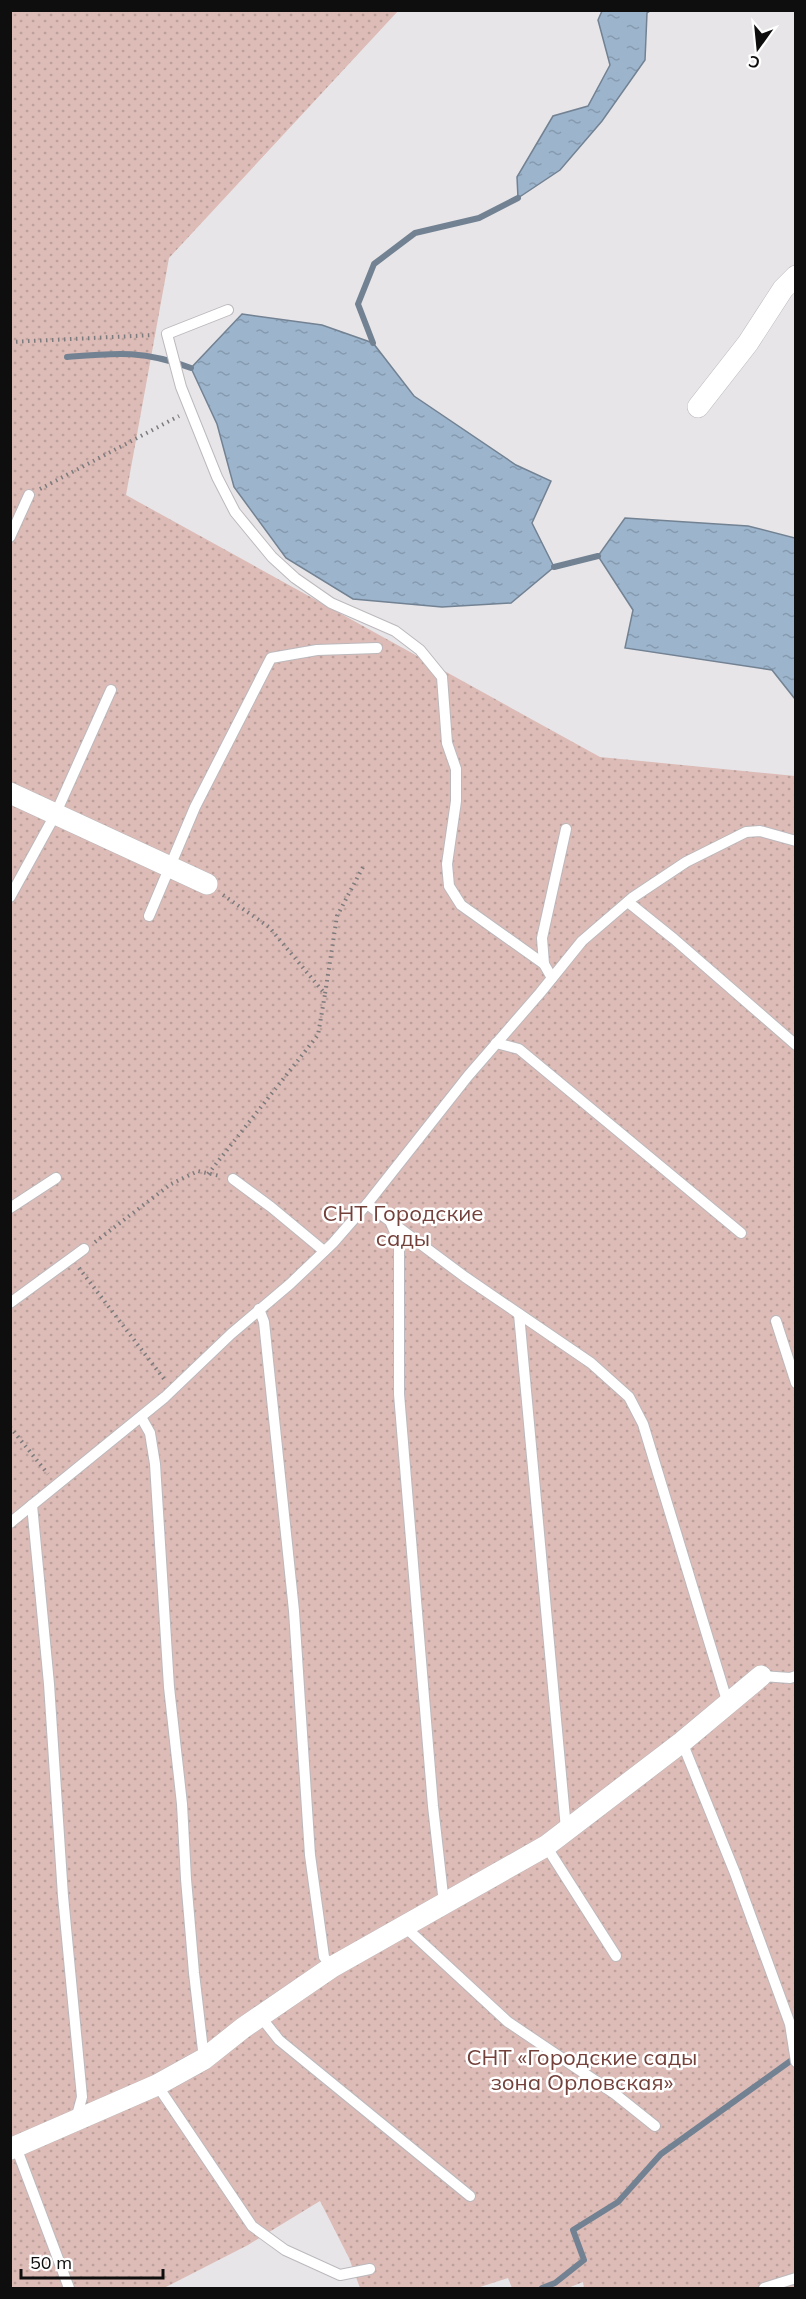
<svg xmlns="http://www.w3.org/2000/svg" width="806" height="2299" font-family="Mulish,sans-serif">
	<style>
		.park { fill: url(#park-dots) }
		.water { fill: url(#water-ripples); stroke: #728293; stroke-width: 1.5 }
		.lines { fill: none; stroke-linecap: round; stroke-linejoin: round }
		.stream { stroke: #728293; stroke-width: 6 }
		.lane-casing { stroke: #bcb9bd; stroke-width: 12 }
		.street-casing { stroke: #bcb9bd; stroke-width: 22 }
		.path { stroke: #7c7b7d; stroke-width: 4; stroke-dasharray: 1.5 4.5; stroke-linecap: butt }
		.lane { stroke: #fff; stroke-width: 10 }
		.street { stroke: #fff; stroke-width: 21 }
		.labels { text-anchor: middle; stroke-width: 5; stroke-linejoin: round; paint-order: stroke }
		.park-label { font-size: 22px; fill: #74403a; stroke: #fff }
	</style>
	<defs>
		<pattern id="park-dots" width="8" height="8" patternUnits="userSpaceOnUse" patternTransform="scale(1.5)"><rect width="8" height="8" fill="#ddbbb6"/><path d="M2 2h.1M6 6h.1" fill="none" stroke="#bca09b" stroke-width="1.8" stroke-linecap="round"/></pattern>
		<pattern id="water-ripples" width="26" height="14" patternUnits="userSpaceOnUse" patternTransform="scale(1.5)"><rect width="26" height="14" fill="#9cb4cc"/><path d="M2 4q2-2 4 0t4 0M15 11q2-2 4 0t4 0" fill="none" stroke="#859aae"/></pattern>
	</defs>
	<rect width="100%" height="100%" fill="#e7e5e8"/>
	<!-- park -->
	<path class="park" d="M11,11h387l-229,247 -43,237 474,262 195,19v1512h-211l-1,-6 -15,6h-56l-4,-10 -31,10h-117l-11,-30 -29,-57 -72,44 -84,43h-153z"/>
	<!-- water -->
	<g class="water">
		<path d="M602,11h48l-3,2 -2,47 -43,61 -42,49 -42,28 -1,-21 36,-61 35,-10 22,-41 -12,-45z"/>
		<path d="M242,314l80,11 51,18 41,53 102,69 35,16 -19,42 22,44 -43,36 -69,4 -89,-8 -67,-41 -52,-71 -17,-63 -26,-56z"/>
		<path d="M625,518l123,8 47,12v161l-23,-29 -147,-22 8,-38 -35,-54z"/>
	</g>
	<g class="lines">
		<!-- stream -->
		<g class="stream">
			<path d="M373,343l-15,-39 16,-40 41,-31 64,-15 39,-20"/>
			<path d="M67,357c49,-4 76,-7 124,11"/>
			<path d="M554,567l44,-11"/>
			<path d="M542,2288l13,-5 29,-23 -11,-30 45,-28 43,-48 135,-97"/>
		</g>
		<defs>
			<g id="lane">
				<path d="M228,310l-61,24 14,53 36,90 18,35 37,45 23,21 36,25 64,28 25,19 22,27 5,66 9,26v32l-9,63 2,22 12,19 83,59 8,14"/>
				<path d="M10,537l19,-42"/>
				<path d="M10,897l45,-82 56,-125"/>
				<path d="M628,902l46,37 122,106"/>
				<path d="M149,916l46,-109 76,-149 46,-8 60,-2"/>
				<path d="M544,964l-2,-26 24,-109"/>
				<path d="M496,1043l23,6 222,184"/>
				<path d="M233,1179l38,28 53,44"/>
				<path d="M367,1204l101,-128 72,-83 42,-52 50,-43 54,-36 60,-30 14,-1 36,10"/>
				<path d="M10,1208l46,-30"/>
				<path d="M391,1223l8,19v152l34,412 11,98"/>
				<path d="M10,1303l74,-54"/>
				<path d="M259,1309l5,13 30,289 16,244 14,102 8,10"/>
				<path d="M519,1314l47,515"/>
				<path d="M776,1321l20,62"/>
				<path d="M141,1417l9,16 5,31 14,223 13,117 4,75 8,94 10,86"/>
				<path d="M32,1505l17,179 14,212 19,201 -6,22"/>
				<path d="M10,1523l155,-126 66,-63 59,-50 43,-41 34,-39 98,73 126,86 38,34 14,27 85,280"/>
				<path d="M761,1676l29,2 6,-2"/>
				<path d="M682,1742l53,131 55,151 6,38"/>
				<path d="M546,1846l70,110"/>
				<path d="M404,1926l104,96 107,72 40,32"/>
				<path d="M260,2016l19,24 191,156"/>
				<path d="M157,2085l95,141 33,24 55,25 30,-6"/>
				<path d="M16,2147l53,141"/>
				<path d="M764,2288l32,-10"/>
			</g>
			<g id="street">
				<path d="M698,407l50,-64 35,-54 13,-13"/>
				<path d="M10,793l197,91"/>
				<path d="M10,2149l147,-64 47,-26 39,-31 89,-61 214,-121 136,-104 79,-66"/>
			</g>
		</defs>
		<!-- lane casing -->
		<use href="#lane" class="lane-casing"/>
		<!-- street casing -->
		<use href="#street" class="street-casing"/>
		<!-- path -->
		<g class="path">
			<path d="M10,342l144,-7"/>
			<path d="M40,489l139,-73"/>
			<path d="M223,895l46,32 56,67 12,-78 26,-49"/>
			<path d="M208,1174l110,-139 7,-41"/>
			<path d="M95,1242l76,-58 27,-13 22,5"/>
			<path d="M79,1268l85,111"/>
			<path d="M10,1427l38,47"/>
		</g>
		<!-- lane -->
		<use href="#lane" class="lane"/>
		<!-- street -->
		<use href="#street" class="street"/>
	</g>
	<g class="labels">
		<!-- park labels -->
		<g class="park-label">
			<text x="403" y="1221">СНТ Городские<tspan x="403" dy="25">сады</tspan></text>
			<text x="582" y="2065">СНТ «Городские сады<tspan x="582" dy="25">зона Орловская»</tspan></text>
		</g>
	</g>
	<!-- border -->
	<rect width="806" height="2299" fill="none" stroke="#0f0e0f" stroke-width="24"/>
	<!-- north arrow -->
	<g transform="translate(758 48) rotate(195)" stroke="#ffffff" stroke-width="4.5" paint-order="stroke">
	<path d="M0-4.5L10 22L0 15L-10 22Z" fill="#0f0e0f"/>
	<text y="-9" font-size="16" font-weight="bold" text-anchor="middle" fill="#0f0e0f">С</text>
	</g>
	<!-- scale -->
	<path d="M21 2269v9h142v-9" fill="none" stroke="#0f0e0f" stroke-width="3"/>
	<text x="30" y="2269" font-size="18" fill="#0f0e0f" stroke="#ffffff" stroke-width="4.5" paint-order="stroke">50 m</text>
</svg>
